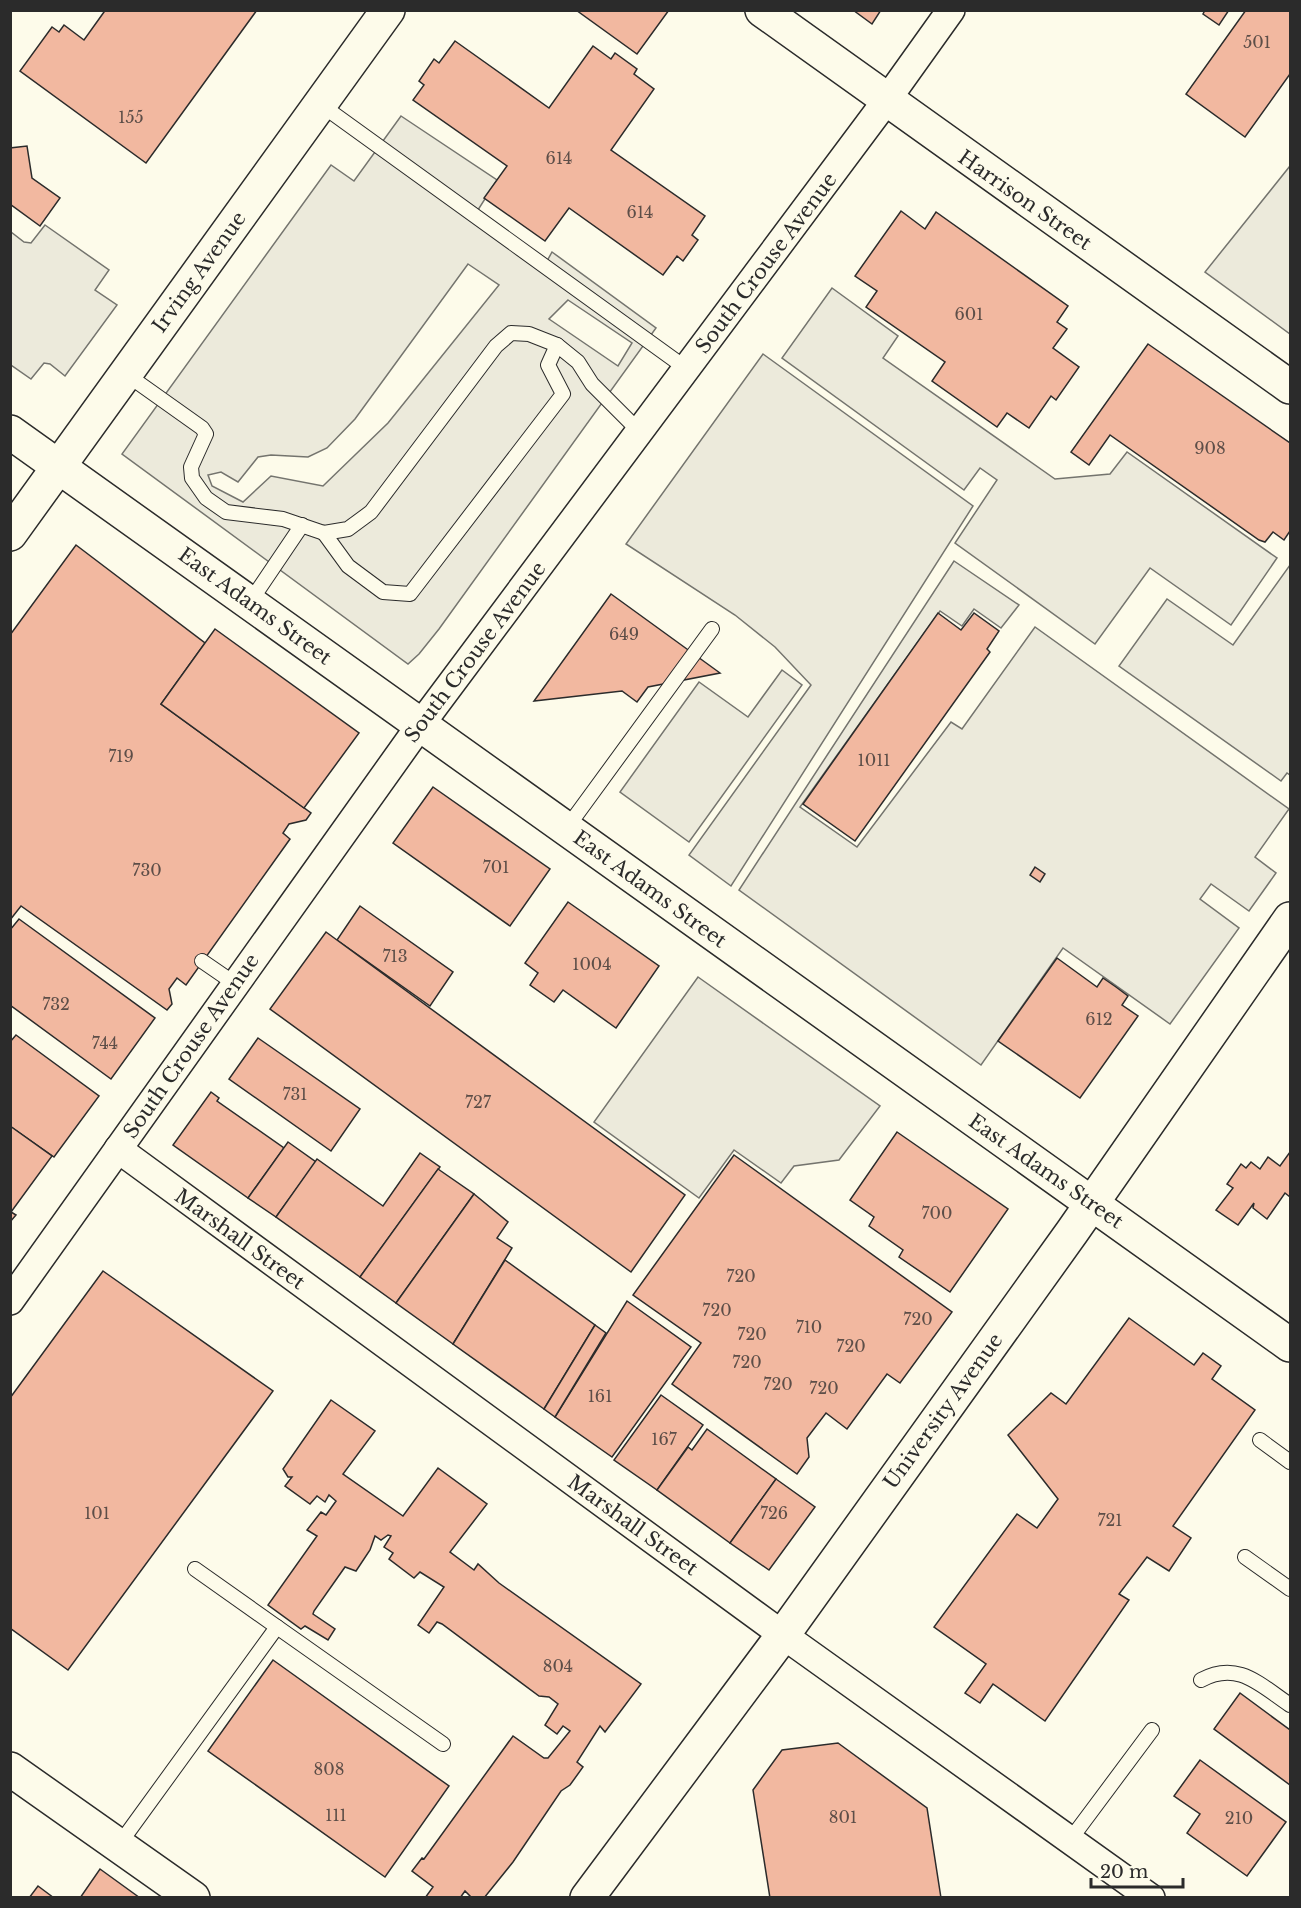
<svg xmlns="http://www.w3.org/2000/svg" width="1301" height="1908" font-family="'Libre Baskerville',serif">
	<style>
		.parking { fill: #eceadb; stroke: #74746e; stroke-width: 1.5; fill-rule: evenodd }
		.building { fill: #f2b8a0; stroke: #2b2b2b; stroke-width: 1.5 }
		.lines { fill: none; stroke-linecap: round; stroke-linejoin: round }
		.lane-casing { stroke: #2b2b2b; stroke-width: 16 }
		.street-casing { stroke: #2b2b2b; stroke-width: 30 }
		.secondary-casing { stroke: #2b2b2b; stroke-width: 36 }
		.lane { stroke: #fdfbea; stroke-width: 14 }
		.street { stroke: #fdfbea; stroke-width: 27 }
		.secondary { stroke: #fdfbea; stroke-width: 33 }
		.labels { text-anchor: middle; stroke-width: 4.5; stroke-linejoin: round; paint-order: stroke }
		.number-label { font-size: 16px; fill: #5d4e48 }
		.street-label { font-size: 20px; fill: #2b2b2b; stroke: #fdfbea }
	</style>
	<rect width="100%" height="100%" fill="#fdfbea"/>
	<!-- parking -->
	<g class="parking">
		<path d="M401,116l96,64 -21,33 71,48 5,-9 104,76 -217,301 -20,25 -11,10 -286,-210 209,-289 23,16zM468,264l31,21 -111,138 -65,63 -52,-10 -28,26 -31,-16 -4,-11 13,-3 17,10 20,-25 13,-2 37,2 19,-9 28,-29zM568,300l64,43 -14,23 -69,-47z"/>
		<path d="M1290,166v168l-85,-62z"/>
		<path d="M45,225l64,45 -14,20 22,15 -52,71 -15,-12 -6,-1 -13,16 -20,-14v-133l13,10 7,1z"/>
		<path d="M832,288l66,48 -15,22 172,121 55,-5 17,-22 150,106 -46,67 -81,-57 -55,76 -140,-101 42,-63 -17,-12 -16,22 -182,-132z"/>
		<path d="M763,354l210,152 -242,380 -42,-31 122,-170 -36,-38 -40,-32 -109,-71z"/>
		<path d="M954,561l65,44 -18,23 -27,-19 -12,17 -22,-15 -140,196 57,40 94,-125 11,7 73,-102 254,182 -34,48 21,16 -27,38 -38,-27 -11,15 39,29 -69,96 -107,-76 -82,117 -242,-175z"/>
		<path d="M1290,565v210l-3,-2 -6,8 -162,-115 48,-67 66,46z"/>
		<path d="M782,670l20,15 -113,157 -69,-50 79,-110 49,35z"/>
		<path d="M698,977l182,129 -41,54 -45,6 -13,17 -47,-33 -35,48 -105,-76z"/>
	</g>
	<!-- building -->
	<g class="building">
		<path d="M102,10h155l-111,153 -126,-92 32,-44 7,5 5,-7 20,15 20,-28z"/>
		<path d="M576,10h93l-32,44z"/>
		<path d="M853,10h28l-9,14z"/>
		<path d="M1205,10h24l-10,15 -16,-11z"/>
		<path d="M1246,10h44v64l-45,63 -59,-43z"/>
		<path d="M455,41l94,67 44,-62 18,13 4,-6 22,16 -3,5 20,15 -43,61 94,66 -13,19 6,5 -15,21 -6,-5 -14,19 -94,-67 -24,33 -61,-43 23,-32 -94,-66 11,-15 -5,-4 15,-22 5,4z"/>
		<path d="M27,146l5,32 28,20 -20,28 -30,-22v-56z"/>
		<path d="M901,211l24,18 11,-17 132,94 -11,16 10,7 -14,19 26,19 -23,33 -5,-4 -22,32 -22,-15 -10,14 -65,-46 13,-19 -79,-55 11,-16 -22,-15z"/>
		<path d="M1148,344l142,99v88l-6,9 -11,-8 -8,10 -6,-2 -149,-105 -21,30 -18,-13z"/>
		<path d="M76,545l129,98 -44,61 150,109 -5,7 -17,4 -6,9 7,6 -104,146 -9,-7 -8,11 3,15 -5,6 -146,-104 -11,14v-285z"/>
		<path d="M611,594l109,79 -72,14 -11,15 -15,-11 -88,10z"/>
		<path d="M938,613l23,17 13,-17 25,18 -12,18 3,3 -135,189 -52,-37z"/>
		<path d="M215,629l144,104 -55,75 -143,-104z"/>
		<path d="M433,787l117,82 -40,57 -117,-83z"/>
		<path d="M1035,867l10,7 -5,8 -10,-7z"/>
		<path d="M568,902l91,64 -43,62 -53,-38 -9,12 -24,-17 8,-12 -13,-10z"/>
		<path d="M360,906l93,66 -23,34 -93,-66z"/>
		<path d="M19,919l136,99 -44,61 -101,-74v-75z"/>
		<path d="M326,932l359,263 -54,77 -361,-263z"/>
		<path d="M1057,958l40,29 6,-9 13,9 12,9 -6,9 16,11 -58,82 -82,-57z"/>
		<path d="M16,1035l83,61 -45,61 -44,-31v-84z"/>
		<path d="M258,1038l102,71 -29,42 -102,-72z"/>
		<path d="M211,1092l8,6 -2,3 67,47 -36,50 -75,-53z"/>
		<path d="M10,1126l42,30 -41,56 5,3 -6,7z"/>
		<path d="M897,1132l111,77 -58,83 -51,-35 4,-7 -34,-24 5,-9 -24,-17z"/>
		<path d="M288,1142l28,20 -40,55 -28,-19z"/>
		<path d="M1290,1152v45l-5,-4 -18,26 -14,-11 1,-5 -16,22 -22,-15 17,-22 -6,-4 14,-20 5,4 5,-6 9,7 8,-12 12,9z"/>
		<path d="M420,1153l20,14 -80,110 -84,-60 41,-58 66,47z"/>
		<path d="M734,1155l218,157 -52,71 -13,-9 -40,55 -21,-16 -19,25 2,19 -12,17 -125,-90 29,-41 -68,-48z"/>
		<path d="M438,1169l36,25 -78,109 -36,-26z"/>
		<path d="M474,1194l34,28 -11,16 15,10 -59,96 -57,-41z"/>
		<path d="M505,1260l90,65 -51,84 -91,-65z"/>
		<path d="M103,1271l170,120 -205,279 -58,-42v-230z"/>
		<path d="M627,1301l64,46 -79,110 -57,-40z"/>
		<path d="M1129,1318l65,47 9,-12 18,13 -9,13 43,31 -82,116 18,12 -22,33 -22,-14 -28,37 10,6 -84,121 -52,-37 -13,19 -15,-10 21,-29 -52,-37 83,-113 20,14 21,-29 -50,-64 43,-42 15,11z"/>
		<path d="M595,1325l11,8 -51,84 -11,-8z"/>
		<path d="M661,1395l42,30 -46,65 -43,-30z"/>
		<path d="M331,1400l44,31 -32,43 60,42 35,-48 49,36 -37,48 24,18 4,-6 21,19 142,101 -36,48 -5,-6 -23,36 6,5 -13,18 -9,6 -48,71 -29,36h-12l-7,-7 -5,7h-35l8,-11 -21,-16 10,-13 2,1 89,-123 31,22h4l22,-27 -7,-5 -6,8 -12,-9 13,-21 -9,-7 -10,-1 -97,-72 -5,-2 -8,11 -11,-8 26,-38 -24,-15 -6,6 -25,-19 4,-6 -9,-6 7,-11 -3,-1 -7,5 -6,-4 -5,14 -14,21 -11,-4 -31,44 -1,3 22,15 -7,11 -23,-14 -4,3 -33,-24 49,-69 -10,-6 14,-18 5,3 10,-14 -7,-6 -4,7 -8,-6 -7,8 -25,-18 7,-9h-4l-5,-8z"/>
		<path d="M707,1429l69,50 -46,64 -73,-53 31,-43 4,3z"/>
		<path d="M776,1479l39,28 -46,63 -39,-27z"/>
		<path d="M273,1660l176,126 -64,91 -177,-126z"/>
		<path d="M1240,1693l50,37v55l-76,-56z"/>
		<path d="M838,1743l89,65 14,90h-171l-17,-108 29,-40z"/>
		<path d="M1200,1760l86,62 -39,54 -60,-43 13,-19 -26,-18z"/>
		<path d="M100,1869l40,29h-60z"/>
		<path d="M38,1886l16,12h-25z"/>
	</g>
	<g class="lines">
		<defs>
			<g id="lane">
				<path d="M320,104l367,265"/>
				<path d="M126,374l76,54 4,6 -15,33 1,11 14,20 20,14 57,7 41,14 24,-4 23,-17 125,-166 15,-13 18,1 28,11 21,17 14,22 48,48"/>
				<path d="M324,533l24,33 35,26 27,2 153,-200 -15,-29 9,-20"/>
				<path d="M250,602l52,-77"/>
				<path d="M566,829l146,-200"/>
				<path d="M202,961l32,22"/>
				<path d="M1260,1440l30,22"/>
				<path d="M1245,1557l45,32"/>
				<path d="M195,1569l82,58"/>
				<path d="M1201,1680c37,-20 59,5 89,25"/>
				<path d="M1070,1840l82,-110"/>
				<path d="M118,1846l159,-219 166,117"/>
			</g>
			<g id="street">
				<path d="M118,1149l665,486 368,263"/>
				<path d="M10,1301l411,-577 465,-623 65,-91"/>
			</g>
			<g id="secondary">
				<path d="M762,10l528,377"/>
				<path d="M10,432l1280,913"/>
				<path d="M10,534l378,-524"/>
				<path d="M10,1769l183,129"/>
				<path d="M587,1898l196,-263 289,-403 218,-313"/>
			</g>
		</defs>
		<!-- lane casing -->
		<use href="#lane" class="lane-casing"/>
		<!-- street casing -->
		<use href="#street" class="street-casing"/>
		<!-- secondary casing -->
		<use href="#secondary" class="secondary-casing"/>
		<!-- lane -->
		<use href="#lane" class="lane"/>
		<!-- street -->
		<use href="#street" class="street"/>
		<!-- secondary -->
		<use href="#secondary" class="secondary"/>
	</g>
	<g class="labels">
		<!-- number labels -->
		<g class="number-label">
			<text x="1257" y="48">501</text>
			<text x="131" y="123">155</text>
			<text x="559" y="164">614</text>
			<text x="640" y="218">614</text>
			<text x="969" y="320">601</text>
			<text x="1210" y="454">908</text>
			<text x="624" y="640">649</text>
			<text x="121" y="762">719</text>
			<text x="874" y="766">1011</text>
			<text x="496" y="873">701</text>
			<text x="147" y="876">730</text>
			<text x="395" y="962">713</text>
			<text x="592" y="970">1004</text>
			<text x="56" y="1010">732</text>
			<text x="1099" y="1025">612</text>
			<text x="105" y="1049">744</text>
			<text x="295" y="1100">731</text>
			<text x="478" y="1108">727</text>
			<text x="937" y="1219">700</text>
			<text x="741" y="1282">720</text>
			<text x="717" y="1316">720</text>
			<text x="918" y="1325">720</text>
			<text x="809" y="1333">710</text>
			<text x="752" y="1340">720</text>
			<text x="851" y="1352">720</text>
			<text x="747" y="1368">720</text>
			<text x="778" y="1390">720</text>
			<text x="824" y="1394">720</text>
			<text x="600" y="1402">161</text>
			<text x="664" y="1445">167</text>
			<text x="97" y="1519">101</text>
			<text x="774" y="1519">726</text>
			<text x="1110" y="1526">721</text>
			<text x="558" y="1672">804</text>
			<text x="329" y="1775">808</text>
			<text x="336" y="1821">111</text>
			<text x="843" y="1823">801</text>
			<text x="1239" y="1824">210</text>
		</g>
		<!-- street labels -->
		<g class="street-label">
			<text transform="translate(1025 200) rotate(35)" y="7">Harrison Street</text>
			<text transform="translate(766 263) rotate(-53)" y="7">South Crouse Avenue</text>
			<text transform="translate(199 272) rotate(-54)" y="7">Irving Avenue</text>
			<text transform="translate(255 606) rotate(36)" y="7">East Adams Street</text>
			<text transform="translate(475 652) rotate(-53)" y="7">South Crouse Avenue</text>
			<text transform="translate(650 889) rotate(36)" y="7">East Adams Street</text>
			<text transform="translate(191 1046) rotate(-55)" y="7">South Crouse Avenue</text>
			<text transform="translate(1046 1171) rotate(35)" y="7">East Adams Street</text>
			<text transform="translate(240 1239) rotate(36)" y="7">Marshall Street</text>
			<text transform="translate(943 1411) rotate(-54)" y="7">University Avenue</text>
			<text transform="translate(633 1525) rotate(36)" y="7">Marshall Street</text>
		</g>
	</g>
	<!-- border -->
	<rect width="1301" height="1908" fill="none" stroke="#2b2b2b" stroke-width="24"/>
	<!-- scale -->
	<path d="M1091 1878v9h92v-9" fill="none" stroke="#2b2b2b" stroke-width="3"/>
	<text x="1100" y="1878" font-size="18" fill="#2b2b2b" stroke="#fdfbea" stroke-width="4.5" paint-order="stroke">20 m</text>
</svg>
